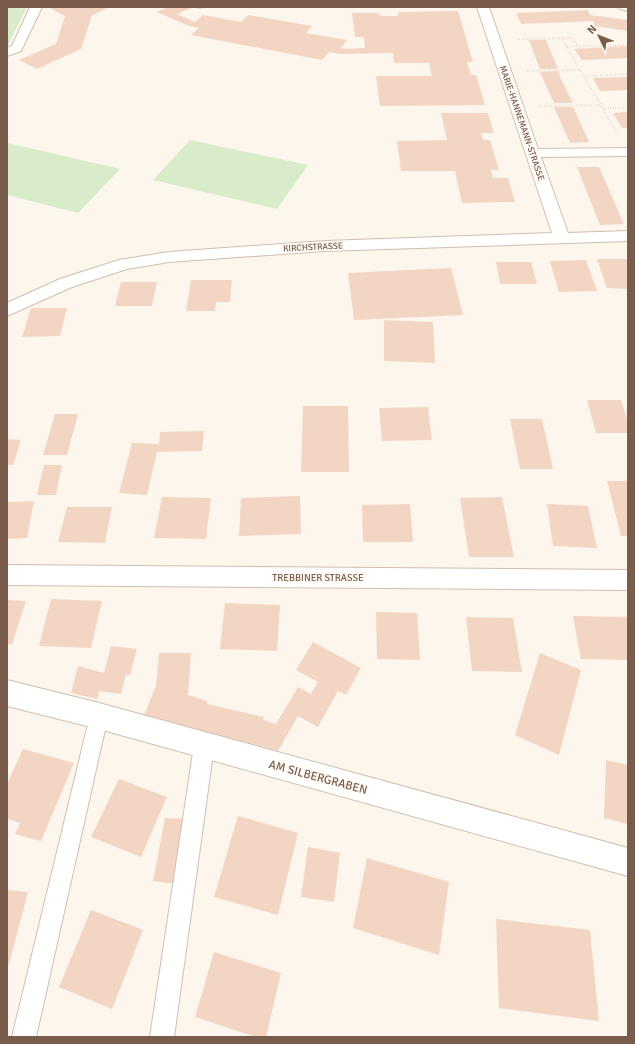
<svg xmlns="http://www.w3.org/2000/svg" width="635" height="1044" font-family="Signika,sans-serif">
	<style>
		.green { fill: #d8ecc9 }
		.building { fill: #f3d5c3 }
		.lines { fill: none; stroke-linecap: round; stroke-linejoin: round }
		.lane-casing { stroke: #d1beb0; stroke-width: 2 }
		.street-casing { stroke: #d1beb0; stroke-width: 2 }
		.path { stroke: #d9b8a5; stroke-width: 1.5; stroke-dasharray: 0.5 2; stroke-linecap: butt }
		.lane { fill: #fff; fill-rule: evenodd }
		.street { fill: #fff; fill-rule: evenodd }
		.labels { text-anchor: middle; stroke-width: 3; stroke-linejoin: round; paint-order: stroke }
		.far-street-label { font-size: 9px; fill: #7a5c4d; stroke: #fffaf3 }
		.street-label { font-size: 10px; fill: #7a5c4d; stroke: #fffaf3 }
		.near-street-label { font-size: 12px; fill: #7a5c4d; stroke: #fffaf3 }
	</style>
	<rect width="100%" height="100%" fill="#fdf6ec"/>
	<!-- green -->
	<g class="green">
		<path d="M7,7h20l-20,40z"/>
		<path d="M190,140l118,25 -31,44 -124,-29z"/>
		<path d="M8,143l112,26 -42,44 -71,-18z"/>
	</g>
	<!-- building -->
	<g class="building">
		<path d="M110,7l-18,8 -11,34 -44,20 -18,-9 37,-16 9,-28 -15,-8z"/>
		<path d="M169,7h36l-5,2 -6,-2 -17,7 18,8 8,-7 38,7 7,-7 64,11 -6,7 41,7 -6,8 3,1 21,-1 -1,-11h-9l-3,-24h27l1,3h18v-4l60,-1 15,51h-6l4,13h5l9,30 -105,1 -4,-30h56l-3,-13h-35l-1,-10 -52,1 -12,-2 -7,8 -131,-25 8,-7 -10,-2 -32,-14z"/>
		<path d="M588,10l2,5 38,5v11l-33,-5 -2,-5 -72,3 -5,-11z"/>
		<path d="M529,40h17l12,29h-18z"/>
		<path d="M628,46v12l-24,1 -22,1 -8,-11z"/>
		<path d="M558,71l4,10 11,22h-19l-14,-31z"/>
		<path d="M628,77v13l-28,1 -7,-13z"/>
		<path d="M554,107h19l16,35 -19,1z"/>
		<path d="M628,112v16h-6l-9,-15z"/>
		<path d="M441,113h47l6,20h-13l2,7h7l9,30h-8l2,8h15l7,24 -53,1 -7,-32h-54l-4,-30 50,-1z"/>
		<path d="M577,167h22l25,57 -24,1z"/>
		<path d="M597,259h31v30l-21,-1z"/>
		<path d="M586,260l11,31 -38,1 -9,-31z"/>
		<path d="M496,262h35l6,22h-37z"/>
		<path d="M451,268l12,47 -109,5 -6,-47z"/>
		<path d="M191,280h41l-2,22h-14l-1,9h-29z"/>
		<path d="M121,282h36l-5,24h-37z"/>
		<path d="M31,308h36l-7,28 -38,1z"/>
		<path d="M384,320l49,2 2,41 -51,-2z"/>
		<path d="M587,400h34l7,21v12h-32z"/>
		<path d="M303,406h45l1,66h-48z"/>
		<path d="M428,407l4,33 -50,1 -3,-33z"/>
		<path d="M55,414h23l-11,41h-24z"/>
		<path d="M510,419h32l11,50h-33z"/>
		<path d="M204,431l-2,20 -45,1 -10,43 -28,-2 13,-50 27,1 1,-12z"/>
		<path d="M7,439l14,1 -8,25h-6z"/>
		<path d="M44,465h18l-6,30h-19z"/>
		<path d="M607,481h21v55h-7z"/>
		<path d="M300,496l1,38 -62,2 2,-38z"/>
		<path d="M162,497l49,1 -5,41 -52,-1z"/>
		<path d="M502,497l12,60h-45l-9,-59z"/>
		<path d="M34,501l-7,37 -20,1v-37z"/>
		<path d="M410,504l3,38h-50l-1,-37z"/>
		<path d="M547,504l41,2 9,42 -44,-2z"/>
		<path d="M67,507h45l-7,36 -47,-1z"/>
		<path d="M51,599l51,2 -11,47 -52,-2z"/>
		<path d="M7,600l19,1 -14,44 -5,-1z"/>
		<path d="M225,603l55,2 -3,46 -57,-2z"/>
		<path d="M376,612l41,1 3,47 -43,-1z"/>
		<path d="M573,616l55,1v43l-47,-1z"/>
		<path d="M466,617l47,1 9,54 -50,-1z"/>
		<path d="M313,642l48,26 -15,27 -8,-4 -20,36 -20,-11 -20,35 -134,-36 12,-29 3,-33h32l-3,42 19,6v3l57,13 -1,3 13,4 22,-37 13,7 7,-12 -22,-12z"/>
		<path d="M111,646l26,3 -7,26h-4l-5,19 -22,-3 -2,8 -26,-6 7,-27 26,7z"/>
		<path d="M540,653l41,17 -22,85 -44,-20z"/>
		<path d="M23,749l51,14 -33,78 -26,-7 5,-11 -13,-4v-35z"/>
		<path d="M606,760l22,5v59l-24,-6z"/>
		<path d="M119,779l48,18 -26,60 -50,-20z"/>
		<path d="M238,816l60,17 -20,82 -64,-18z"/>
		<path d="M165,818l22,1 -10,65 -24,-3z"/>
		<path d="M308,847l32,6 -6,49 -33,-5z"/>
		<path d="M367,858l82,24 -10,73 -86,-27z"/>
		<path d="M7,890l21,2 -19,72h-2z"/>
		<path d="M91,910l52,20 -31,79 -53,-22z"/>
		<path d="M496,919l94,11 9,91 -100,-13z"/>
		<path d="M214,952l67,21 -15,64h-10l-61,-20z"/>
	</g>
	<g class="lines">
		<defs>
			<g id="lane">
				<path d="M99,707l7,2 2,7 -72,321h-24l78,-321 2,-7z"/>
				<path d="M204,736l7,3 3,7 -40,291h-24l44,-291 3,-7z"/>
			</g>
			<g id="street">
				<path d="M30,7h12l-21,44 -14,5v-8l5,-2z"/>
				<path d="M477,7h12l49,142 90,-1v8l-87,1 27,76 60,-2v10l-303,10 -156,11 -42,7 -55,18 -65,29v-13l53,-24 59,-19 50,-8 156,-11 227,-8z"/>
				<path d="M618,7h10v4l-8,-2z"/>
				<path d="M7,565l621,5v20l-621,-5z"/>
				<path d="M7,680l92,23 529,145v28l-529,-147 -92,-23z"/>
			</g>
		</defs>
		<!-- lane casing -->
		<use href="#lane" class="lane-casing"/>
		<!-- street casing -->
		<use href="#street" class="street-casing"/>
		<!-- path -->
		<g class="path">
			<path d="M517,39l55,-1 6,8 50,-1"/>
			<path d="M562,39l55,94"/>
			<path d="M567,47l10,-1"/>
			<path d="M527,71l53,-1"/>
			<path d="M585,76l43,-2"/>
			<path d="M539,106l61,-1"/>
			<path d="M603,108h25"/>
		</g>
		<!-- lane -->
		<use href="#lane" class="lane"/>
		<!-- street -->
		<use href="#street" class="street"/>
	</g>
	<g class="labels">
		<!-- far-street labels -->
		<g class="far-street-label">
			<text transform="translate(522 123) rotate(71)" y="3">MARIE-HANNEMANN-STRASSE</text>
			<text transform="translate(313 247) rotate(-3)" y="3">KIRCHSTRASSE</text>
		</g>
		<!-- street labels -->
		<g class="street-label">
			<text x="318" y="581">TREBBINER STRASSE</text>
		</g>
		<!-- near-street labels -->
		<g class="near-street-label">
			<text transform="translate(318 777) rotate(15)" y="4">AM SILBERGRABEN</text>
		</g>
	</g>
	<!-- border -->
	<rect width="635" height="1044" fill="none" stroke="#7a5c4d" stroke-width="16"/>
	<!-- north arrow -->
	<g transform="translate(599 36) rotate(313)" stroke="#fffaf3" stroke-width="3" paint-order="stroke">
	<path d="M0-3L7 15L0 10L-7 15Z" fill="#7a5c4d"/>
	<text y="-6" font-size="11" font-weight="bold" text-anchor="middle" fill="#7a5c4d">N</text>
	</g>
</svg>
